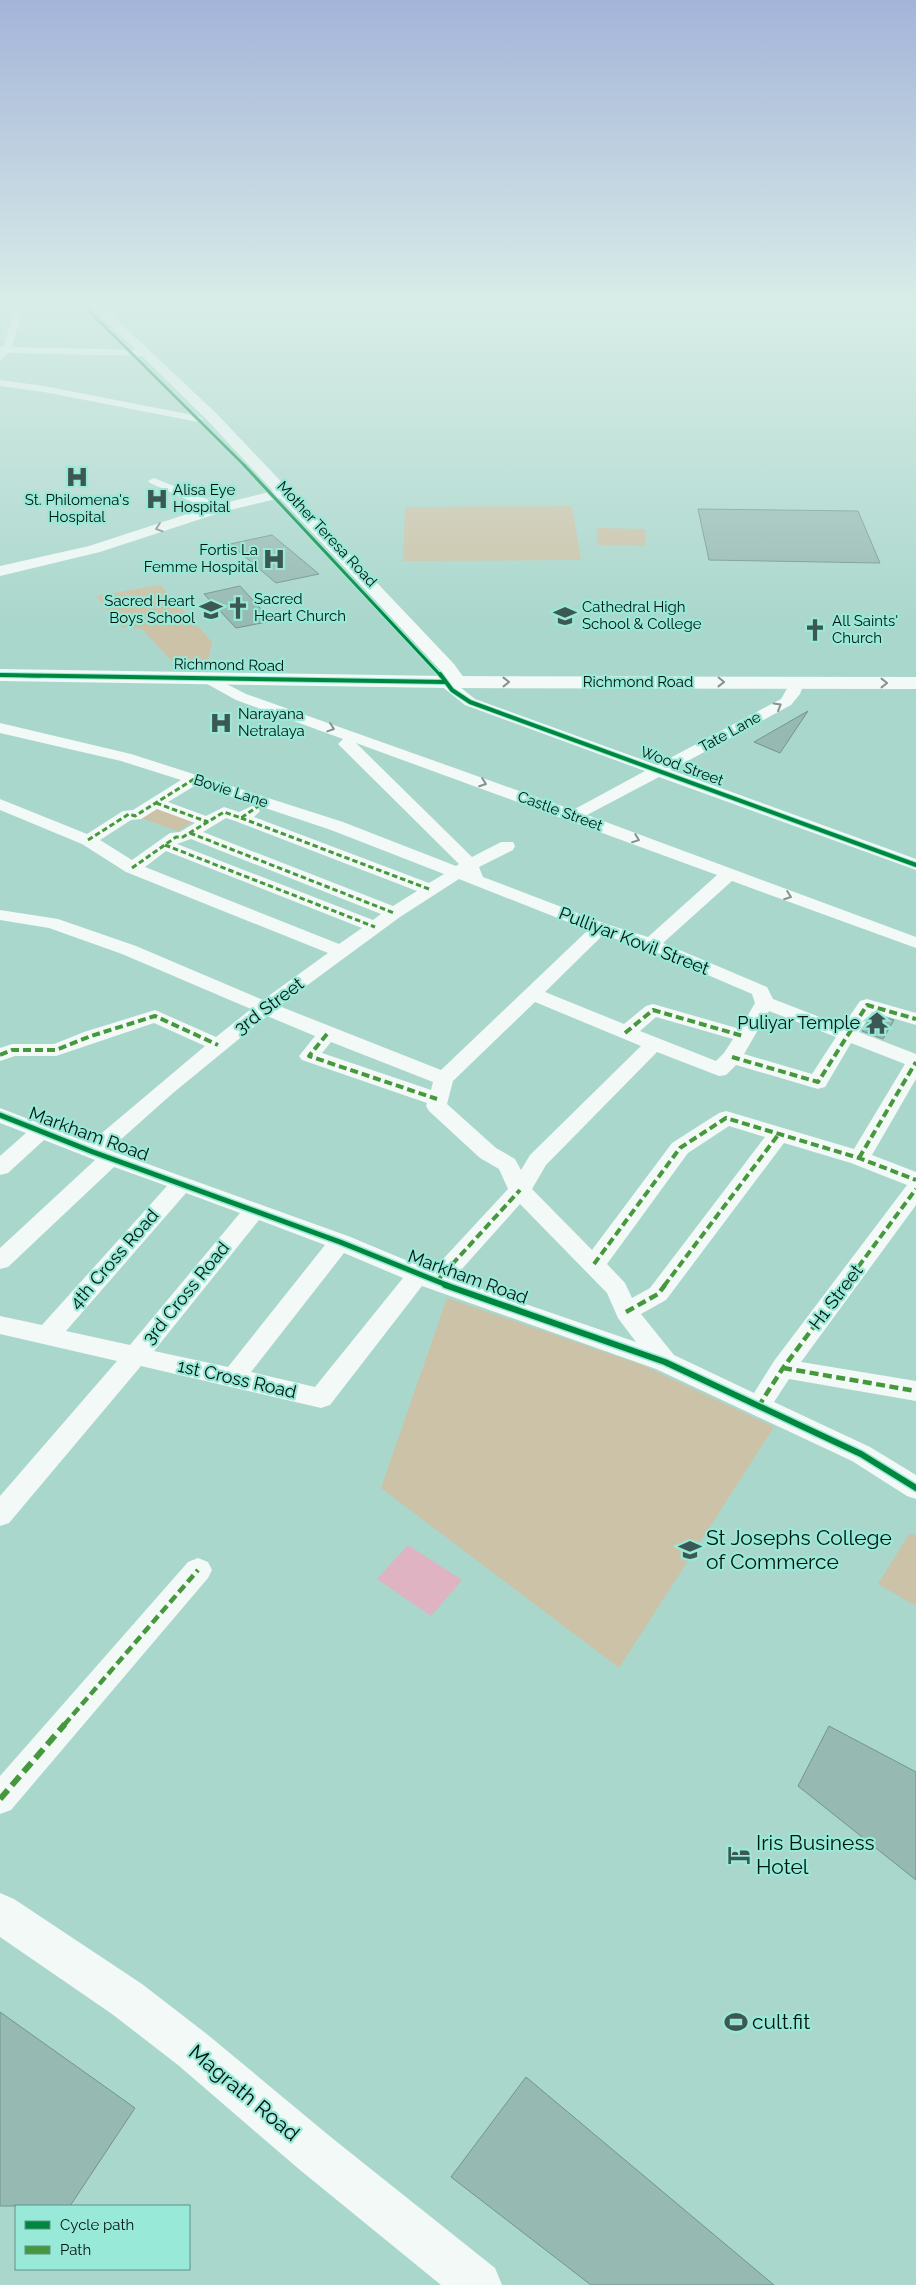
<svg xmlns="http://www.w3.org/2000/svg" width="916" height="2285" font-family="Raleway,sans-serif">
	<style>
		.green { fill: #ccc2a7 }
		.water { fill: #dfb3c2 }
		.building { fill: #96bab2; stroke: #71958d }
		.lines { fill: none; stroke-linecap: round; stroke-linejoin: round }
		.minor { fill: #f2f9f7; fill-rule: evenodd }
		.tertiary { fill: #f2f9f7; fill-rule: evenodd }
		.primary { fill: #f2f9f7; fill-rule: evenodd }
		.quiet-far3 { stroke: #46983c; stroke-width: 3; stroke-dasharray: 5.5 3; stroke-linecap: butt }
		.quiet-far2 { stroke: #46983c; stroke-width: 4; stroke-dasharray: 8 4; stroke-linecap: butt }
		.quiet-far1 { stroke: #46983c; stroke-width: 4.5; stroke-dasharray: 9 4.5; stroke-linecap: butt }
		.quiet { stroke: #46983c; stroke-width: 6; stroke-dasharray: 12 6; stroke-linecap: butt }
		.cycleway-far4-casing { stroke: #98e9d7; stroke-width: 4 }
		.cycleway-far3-casing { stroke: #98e9d7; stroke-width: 5 }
		.cycleway-far2-casing { stroke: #98e9d7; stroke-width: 6 }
		.cycleway-far1-casing { stroke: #98e9d7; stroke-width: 8 }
		.cycleway-casing { stroke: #98e9d7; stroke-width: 9 }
		.cycleway-far4 { stroke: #00873e; stroke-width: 2.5 }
		.cycleway-far3 { stroke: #00873e; stroke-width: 3 }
		.cycleway-far2 { stroke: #00873e; stroke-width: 4 }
		.cycleway-far1 { stroke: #00873e; stroke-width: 5 }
		.cycleway { stroke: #00873e; stroke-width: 6 }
		.oneway { stroke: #85928f }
		.labels { text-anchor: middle; stroke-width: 4.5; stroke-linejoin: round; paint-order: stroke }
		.far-poi-label { font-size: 15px; fill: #001510; stroke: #98e9d7; text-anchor: start }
		.far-street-label { font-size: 15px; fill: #001510; stroke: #98e9d7 }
		.street-label { font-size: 18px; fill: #001510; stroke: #98e9d7 }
		.poi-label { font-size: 18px; fill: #001510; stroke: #98e9d7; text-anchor: end }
		.near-poi-label { font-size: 21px; fill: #001510; stroke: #98e9d7; text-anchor: start }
		.near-street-label { font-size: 21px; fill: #001510; stroke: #98e9d7 }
	</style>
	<rect width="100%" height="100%" fill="#aad7cc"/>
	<!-- green -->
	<g class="green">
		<path d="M572,506l9,54 -178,1 2,-54z"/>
		<path d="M597,528l48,1 1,17 -49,-1z"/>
		<path d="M160,585l52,57 -4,19 -37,-1 -29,-31 -20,-2 -26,-31z"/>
		<path d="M156,803l42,15 -20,13 -43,-15z"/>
		<path d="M447,1298l195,67 132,62 -155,241 -238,-180z"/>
		<path d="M910,1533l6,3v70l-38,-22z"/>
	</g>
	<!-- water -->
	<path class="water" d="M408,1545l54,35 -31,36 -54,-37z"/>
	<!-- building -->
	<g class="building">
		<path d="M698,509l160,2 22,52 -171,-3z"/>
		<path d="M272,535l47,39 -43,9 -46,-39z"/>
		<path d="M240,586l32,35 -36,7 -32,-34z"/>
		<path d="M808,711l-28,42 -26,-11z"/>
		<path d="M873,1014l21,6 -11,19 -21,-8z"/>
		<path d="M829,1726l87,46v108l-118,-94z"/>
		<path d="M0,2012l135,96 -65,98h-70z"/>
		<path d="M526,2077l248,208h-183l-140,-108z"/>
	</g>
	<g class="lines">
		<!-- minor -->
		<g class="minor">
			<path d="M20,304l4,3 -12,40 134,3 5,3 -5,3 -137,-3 -9,7v-13h3l13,-40z"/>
			<path d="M0,380l44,6 154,30 5,3 -5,3 -154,-30 -44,-6z"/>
			<path d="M154,478l67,27 2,3 -2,3h-8l-63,-28 -2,-2z"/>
			<path d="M205,673l41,21 327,116 72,-39 -180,-66 -25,-20 -2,-3 2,-3h10l25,20 182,66 124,-66 11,-19h10l2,3 -4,11 -9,11 -120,65 245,89v11l-257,-93 -72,38 329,122v11l-184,-67 -69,62 104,44 6,12 70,27 17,-25 7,-2 49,14v12l-44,-13 -13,20 57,22v25l-44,76 44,17v33l-115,157 115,19v20l-127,-22 -15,23 96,45 46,28v24l-9,-3 -55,-35 -196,-92 -234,-83 -92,119 -9,3 -180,-42 -132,157 -9,3v-30l117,-135 -117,-27v-18l42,9 125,-139 -53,-19 -106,100 -8,2v-21l95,-88 -51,-20 -36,33 -8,2v-19l26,-23 -26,-10v-15l90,35 115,-97 -51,-23 -98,33h-41l-15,5v-13l12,-4h42l30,-12 71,-22 61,27 35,-28 -129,-55 -73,-26 -49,-8v-10l58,9 78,27 127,54 65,-47 -202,-81 -44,-28 -82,-34v-11l87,35 36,-23 10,-1 48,-30 -60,-19 -121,-28v-10l131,31 212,68 113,44 3,-2 -118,-117 -3,-3 5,-5 -107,-39 -36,-20 -2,-3zM356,743l361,132 -69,62 -42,-13 -123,-47 -4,-10 34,-17 2,-4 -2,-4h-12l-29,15zM196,785l135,45 113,44 -15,9 -175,-66 6,-6 -2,-3 -6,-2 -13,6 -15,-5 -18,9 -38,-14zM157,809l38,14 -15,9 -10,1 -38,27 -32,-20 31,-20 10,-1zM226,818l9,3 182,70 -24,15 -190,-74zM191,839l190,75 -8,6 -196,-76zM166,851l196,77 -23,16 -194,-77zM459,879l129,51 -147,140 -162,-64 121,-89zM603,935l42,13 107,46 3,9 -15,26 -87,-25 -7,2 -22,18 -79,-32zM535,1002l106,44 -111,109 -9,15 -6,-11 -19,-11 -49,-44 6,-23zM769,1011l67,26 -24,37 -68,-20zM267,1016l48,20 -16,20 3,4 125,43 -1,3 3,5 51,47 19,11 9,20 -76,82 -84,-35 -239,-86 64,-57zM656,1017l77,22 -9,14 -8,8 -76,-30zM331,1042l102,40 -2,8 -109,-37zM851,1043l54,21 -51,85 -128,-38 -7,2 -47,30 -80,107 -60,-61 14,-24 111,-113 62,24 7,-1 10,-10 82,24 7,-2zM729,1126l36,11 -115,151 -18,10 -7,-15 -18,-19 81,-111zM784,1143l67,20 56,22 -133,176 -20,32 -80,-38 -33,-41 25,-14zM186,1193l54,20 -110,132 -64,-14zM520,1204l87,89 11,25 18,24 -183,-63zM259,1220l66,25 -97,122 -74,-16zM344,1253l59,25 -88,109 -64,-15z"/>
			<path d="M198,1558l10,4 4,8 -4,8 -197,232 -11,4v-38l188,-214z"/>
		</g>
		<!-- tertiary -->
		<g class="tertiary">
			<path d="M87,302h11l119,112 237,250 13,18 -3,4h-12l-10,-14 -162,-174 -58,14 -122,40 -100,24v-10l89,-20 123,-40 61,-15 -66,-71z"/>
			<path d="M0,1893l14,6 128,85 66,51 124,103 163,130 7,17h-61l-141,-115 -122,-105 -66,-51 -112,-77z"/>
		</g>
		<!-- primary -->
		<path class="primary" d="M0,669l445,7 471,1v12l-471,-1 -445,-7z"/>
		<!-- quiet-far3 -->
		<g class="quiet-far3">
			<path d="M156,803l52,19"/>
			<path d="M241,818l188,71"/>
			<path d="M190,833l204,80"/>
			<path d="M88,840l41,-26 6,2 59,-37"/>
			<path d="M165,845l210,82"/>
			<path d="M132,868l44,-31h7l41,-25 17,6 23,-16"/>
		</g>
		<!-- quiet-far2 -->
		<g class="quiet-far2">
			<path d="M625,1033l28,-23 90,26"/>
			<path d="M327,1034l-18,22 128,43"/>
			<path d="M0,1055l12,-5h44l35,-14 64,-20 63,29"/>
			<path d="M732,1057l86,25 49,-77 49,14"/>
			<path d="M859,1158l57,-96"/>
			<path d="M594,1264l86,-116 46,-30 133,40 57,22"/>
			<path d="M436,1282l84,-92"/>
			<path d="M664,1286l114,-151"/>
			<path d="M844,1286l72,-97"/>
		</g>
		<!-- quiet-far1 -->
		<g class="quiet-far1">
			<path d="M626,1312l32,-18 7,-9"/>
			<path d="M783,1368l133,23"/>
			<path d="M758,1407l25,-39 62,-83"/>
			<path d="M64,1725l134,-155"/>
		</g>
		<!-- quiet -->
		<path class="quiet" d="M0,1799l65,-75"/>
		<defs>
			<path id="cycleway-far4" d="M80,302l165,164"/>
			<g id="cycleway-far3">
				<path d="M244,465l197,211"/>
				<path d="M0,675l40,1"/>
			</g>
			<g id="cycleway-far2">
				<path d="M440,674l12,16 18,12 446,163"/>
				<path d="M0,675l445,7"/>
			</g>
			<path id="cycleway-far1" d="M0,1115l93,37 247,90 109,44"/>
			<path id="cycleway" d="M445,1285l220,77 196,92 55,34"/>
		</defs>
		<!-- cycleway-far4 casing -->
		<use href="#cycleway-far4" class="cycleway-far4-casing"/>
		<!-- cycleway-far3 casing -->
		<use href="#cycleway-far3" class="cycleway-far3-casing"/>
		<!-- cycleway-far2 casing -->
		<use href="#cycleway-far2" class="cycleway-far2-casing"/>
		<!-- cycleway-far1 casing -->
		<use href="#cycleway-far1" class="cycleway-far1-casing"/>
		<!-- cycleway casing -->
		<use href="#cycleway" class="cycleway-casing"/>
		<!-- cycleway-far4 -->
		<use href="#cycleway-far4" class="cycleway-far4"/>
		<!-- cycleway-far3 -->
		<use href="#cycleway-far3" class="cycleway-far3"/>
		<!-- cycleway-far2 -->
		<use href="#cycleway-far2" class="cycleway-far2"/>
		<!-- cycleway-far1 -->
		<use href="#cycleway-far1" class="cycleway-far1"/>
		<!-- cycleway -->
		<use href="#cycleway" class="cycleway"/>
	</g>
	<!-- one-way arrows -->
	<defs><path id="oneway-chevron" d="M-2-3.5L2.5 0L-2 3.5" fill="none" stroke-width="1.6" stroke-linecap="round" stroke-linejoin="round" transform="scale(1.25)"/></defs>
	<g class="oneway">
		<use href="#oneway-chevron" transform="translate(159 528) rotate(161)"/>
		<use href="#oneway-chevron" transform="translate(506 682)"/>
		<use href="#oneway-chevron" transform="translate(721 682) rotate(1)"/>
		<use href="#oneway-chevron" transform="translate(884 683)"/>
		<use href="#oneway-chevron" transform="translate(778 706) rotate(-30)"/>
		<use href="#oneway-chevron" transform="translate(331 728) rotate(19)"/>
		<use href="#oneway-chevron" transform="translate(483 783) rotate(20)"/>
		<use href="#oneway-chevron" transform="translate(636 839) rotate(21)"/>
		<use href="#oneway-chevron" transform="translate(788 896) rotate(20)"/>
	</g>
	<!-- sky -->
	<linearGradient id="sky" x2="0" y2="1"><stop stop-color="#a4b4d9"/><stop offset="0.49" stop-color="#d9ede8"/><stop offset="1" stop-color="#d9ede8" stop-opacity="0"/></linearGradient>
	<rect width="916" height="622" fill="url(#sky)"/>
	<!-- icons -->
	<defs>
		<symbol id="hospital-bare" viewBox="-9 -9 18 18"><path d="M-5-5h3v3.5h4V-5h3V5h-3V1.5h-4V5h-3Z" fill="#3b5952" stroke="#98e9d7" stroke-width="2.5" paint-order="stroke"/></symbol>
		<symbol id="church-bare" viewBox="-9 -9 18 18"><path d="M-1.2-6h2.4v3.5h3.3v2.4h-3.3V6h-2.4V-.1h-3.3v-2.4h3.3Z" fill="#3b5952" stroke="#98e9d7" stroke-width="2.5" paint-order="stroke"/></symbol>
		<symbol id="school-bare" viewBox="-9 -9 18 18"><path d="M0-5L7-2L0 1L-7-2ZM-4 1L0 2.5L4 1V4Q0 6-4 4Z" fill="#3b5952" stroke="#98e9d7" stroke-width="2.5" paint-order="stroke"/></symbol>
		<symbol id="temple-bare" viewBox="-9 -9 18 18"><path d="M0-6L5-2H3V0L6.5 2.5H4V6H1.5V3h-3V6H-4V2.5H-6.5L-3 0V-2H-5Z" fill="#3b5952" stroke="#98e9d7" stroke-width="2.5" paint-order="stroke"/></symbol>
		<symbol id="university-bare" viewBox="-9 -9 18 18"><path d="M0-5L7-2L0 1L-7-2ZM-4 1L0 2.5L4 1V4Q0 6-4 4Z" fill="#3b5952" stroke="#98e9d7" stroke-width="2.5" paint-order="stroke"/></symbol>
		<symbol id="hotel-bare" viewBox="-9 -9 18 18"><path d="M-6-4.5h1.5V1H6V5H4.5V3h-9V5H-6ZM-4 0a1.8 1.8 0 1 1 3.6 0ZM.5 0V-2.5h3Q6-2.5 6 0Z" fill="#3b5952" stroke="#98e9d7" stroke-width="2.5" paint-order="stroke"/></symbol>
		<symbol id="stadium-bare" viewBox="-9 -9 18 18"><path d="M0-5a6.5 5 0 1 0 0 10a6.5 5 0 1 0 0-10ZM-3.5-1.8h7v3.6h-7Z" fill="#3b5952" stroke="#98e9d7" stroke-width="2.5" paint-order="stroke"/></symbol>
	</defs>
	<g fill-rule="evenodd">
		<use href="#hospital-bare" x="61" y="461" width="32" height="32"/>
		<use href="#hospital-bare" x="141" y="483" width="32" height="32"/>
		<use href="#hospital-bare" x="258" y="543" width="32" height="32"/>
		<use href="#church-bare" x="222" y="592" width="32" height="32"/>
		<use href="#school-bare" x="195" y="594" width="32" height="32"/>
		<use href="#school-bare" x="549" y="600" width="32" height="32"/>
		<use href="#church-bare" x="799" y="614" width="32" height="32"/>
		<use href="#hospital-bare" x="205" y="707" width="32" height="32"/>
		<use href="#temple-bare" x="861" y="1007" width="32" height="32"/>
		<use href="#university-bare" x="674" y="1534" width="32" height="32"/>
		<use href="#hotel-bare" x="723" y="1839" width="32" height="32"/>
		<use href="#stadium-bare" x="720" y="2006" width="32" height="32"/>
	</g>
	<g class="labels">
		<!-- far-poi labels -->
		<g class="far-poi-label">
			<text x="173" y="495">Alisa Eye<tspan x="173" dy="17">Hospital</tspan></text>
			<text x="77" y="505" text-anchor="middle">St. Philomena's<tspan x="77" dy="17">Hospital</tspan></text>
			<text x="258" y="555" text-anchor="end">Fortis La<tspan x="258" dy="17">Femme Hospital</tspan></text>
			<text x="254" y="604">Sacred<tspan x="254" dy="17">Heart Church</tspan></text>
			<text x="195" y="606" text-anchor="end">Sacred Heart<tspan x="195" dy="17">Boys School</tspan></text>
			<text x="582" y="612">Cathedral High<tspan x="582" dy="17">School &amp; College</tspan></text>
			<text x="832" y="626">All Saints'<tspan x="832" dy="17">Church</tspan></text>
			<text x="238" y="719">Narayana<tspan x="238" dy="17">Netralaya</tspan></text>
		</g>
		<!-- far-street labels -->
		<g class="far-street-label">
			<text transform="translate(327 534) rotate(47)" y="5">Mother Teresa Road</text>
			<text transform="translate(229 665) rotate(1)" y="5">Richmond Road</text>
			<text x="638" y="687">Richmond Road</text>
			<text transform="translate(730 732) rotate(-29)" y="5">Tate Lane</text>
			<text transform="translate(682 766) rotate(20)" y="5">Wood Street</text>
			<text transform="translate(231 791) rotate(18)" y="5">Bovie Lane</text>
			<text transform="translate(560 811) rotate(20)" y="5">Castle Street</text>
		</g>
		<!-- street labels -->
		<g class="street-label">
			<text transform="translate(634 941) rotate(21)" y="6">Pulliyar Kovil Street</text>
			<text transform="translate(269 1006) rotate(-37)" y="6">3rd Street</text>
			<text transform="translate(89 1134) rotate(20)" y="6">Markham Road</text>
			<text transform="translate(114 1259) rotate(-49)" y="6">4th Cross Road</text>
			<text transform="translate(468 1277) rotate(20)" y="6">Markham Road</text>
			<text transform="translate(186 1293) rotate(-51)" y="6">3rd Cross Road</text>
			<text transform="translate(836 1297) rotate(-53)" y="6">H1 Street</text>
			<text transform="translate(237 1379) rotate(13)" y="6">1st Cross Road</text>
		</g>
		<!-- poi labels -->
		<g class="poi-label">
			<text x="860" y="1029">Puliyar Temple</text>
		</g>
		<!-- near-poi labels -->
		<g class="near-poi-label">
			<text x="706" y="1545">St Josephs College<tspan x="706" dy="24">of Commerce</tspan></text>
			<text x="756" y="1850">Iris Business<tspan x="756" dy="24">Hotel</tspan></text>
			<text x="752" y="2029">cult.fit</text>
		</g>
		<!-- near-street labels -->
		<g class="near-street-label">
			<text transform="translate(244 2093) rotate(40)" y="7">Magrath Road</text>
		</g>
	</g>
	<!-- legend -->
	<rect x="15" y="2205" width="175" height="65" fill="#98e9d7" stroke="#5b9487"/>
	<rect x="25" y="2221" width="25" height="8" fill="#00873e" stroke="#5b9487"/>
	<text x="60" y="2230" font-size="15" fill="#001510">Cycle path</text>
	<rect x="25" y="2246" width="25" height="8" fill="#46983c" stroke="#5b9487"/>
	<text x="60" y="2255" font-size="15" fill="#001510">Path</text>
</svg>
